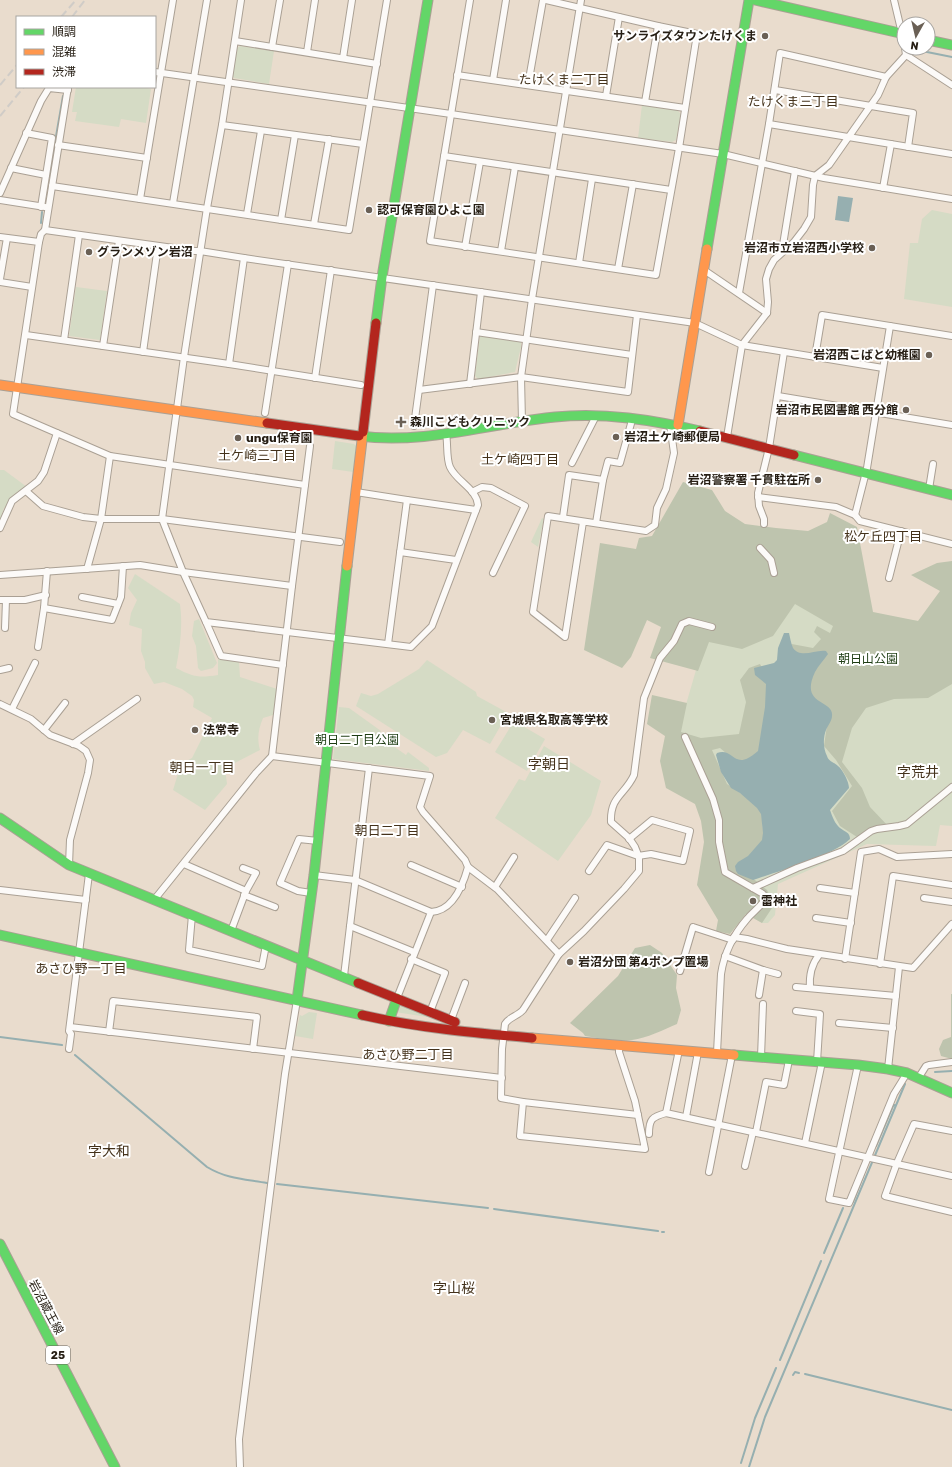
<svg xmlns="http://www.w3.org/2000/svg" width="952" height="1467" font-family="Rubik,'Noto Sans JP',sans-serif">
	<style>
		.green { fill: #d5dbc5 }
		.forest { fill: #bec4ae }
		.water { fill: #96afb0 }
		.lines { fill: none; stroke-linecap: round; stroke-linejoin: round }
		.stream { stroke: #96afb0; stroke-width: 2 }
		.street-casing { stroke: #aaa094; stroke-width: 8 }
		.fast-casing { stroke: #aaa094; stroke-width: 11 }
		.slow-casing { stroke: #aaa094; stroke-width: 11 }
		.jam-casing { stroke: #aaa094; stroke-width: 11 }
		.street { stroke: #fcfaf8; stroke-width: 6 }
		.fast { stroke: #63d668; stroke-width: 9 }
		.slow { stroke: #ff974d; stroke-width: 9 }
		.jam { stroke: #b3261e; stroke-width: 9 }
		.rail { stroke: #d0ccc7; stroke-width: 2; stroke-dasharray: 8 4; stroke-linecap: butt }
		.poi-dot { fill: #6a6055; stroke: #fff; stroke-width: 1.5 }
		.labels { text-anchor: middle; stroke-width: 4; stroke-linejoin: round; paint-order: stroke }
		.shield { fill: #fff; stroke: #67625a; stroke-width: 1 }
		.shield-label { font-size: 11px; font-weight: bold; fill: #261e14 }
		.poi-label { font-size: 12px; font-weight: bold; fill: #261e14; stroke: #fff; text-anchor: start }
		.park-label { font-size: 12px; fill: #1d3c13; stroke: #fff }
		.street-label { font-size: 12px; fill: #261e14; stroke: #fff }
		.neighbourhood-label { font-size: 13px; fill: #44321b; stroke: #fff }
		.quarter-label { font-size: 14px; fill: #44321b; stroke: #fff }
	</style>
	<rect width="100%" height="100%" fill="#e9dccd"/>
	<!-- green -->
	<g class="green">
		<path d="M240,46l34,5 -5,33 -35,-6 -3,-4 5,-25z"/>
		<path d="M76,87h66l9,2 -5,34 -25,-4 -2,8 -44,-6 2,-9h-5z"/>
		<path d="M642,105l35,5 4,4 -5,26 -4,2 -34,-4z"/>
		<path d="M932,210l20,4v93l-48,-8 6,-56h8l4,-24z"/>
		<path d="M76,287l31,4 -7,49 -31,-4z"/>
		<path d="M480,336l41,6v5l-6,25 -37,7 -3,-3z"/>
		<path d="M335,441l19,3 2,2 -3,26 -21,-3z"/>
		<path d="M0,470h4l23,17 -23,21 -4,12z"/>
		<path d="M542,518l2,1 -6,28 -7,-5z"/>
		<path d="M135,574l45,30c3,22 0,43 -4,64 17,9 23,10 42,7v-16l21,3 1,15 37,12 -4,26 -10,3c-5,12 -6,21 -3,32l-35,18 2,16 -22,26 -32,-20 8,-26 11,-6 20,-40 -19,-11 1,-7 -2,-4 -10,-7 -18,-7 -10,2 -9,-16v-6l-4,-11 1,-22 -13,-4 2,-12 6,-13 -9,-12z"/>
		<path d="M746,574l108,39 98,12v201l-12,-1 -4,21 -69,-2 -89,40 -3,31 -7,8h-6l-20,-12 -64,-179 34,-117z"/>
		<path d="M199,619l18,44 -4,5 -12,3 -3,-3 -2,-22 -4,-10 2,-15z"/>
		<path d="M427,660l49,32 1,4 31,17 -18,31 -27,-14 -16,23 -11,4 -80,-51 5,-13 10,3 7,-2 41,-25z"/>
		<path d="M339,707l10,1 32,23 -2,5 27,19 2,-3 21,16v3l-96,-12z"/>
		<path d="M514,721l31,18 -18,32 -32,-19z"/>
		<path d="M544,746l57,35 -10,34 -33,46 -63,-43 24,-39 6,2z"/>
		<path d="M402,1004l38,15 -45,-7 4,-6z"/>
		<path d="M309,1012l8,1 -4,26 -18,-3 5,-21 2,1z"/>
	</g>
	<!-- forest -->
	<g class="forest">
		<path d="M683,482l29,8 13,21 20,13 31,4 32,3 19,-9 3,-9 27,14 16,85 45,9 22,-30 -29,-16 26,-12 15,-2v123l-24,14 -34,1 -28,9 -14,20 -10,34 20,26 8,19 19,20 -32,10 -17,-11 -8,-15 20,-25 -16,-26 -12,-14 4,-28 -22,-32 -7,-32 -18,-12 32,6 8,-9 -7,-7 3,-6 13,7 3,-7 -38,-22 -22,32 -31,13 -33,-7 -11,29 -48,-13 11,-31 -14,-7 -16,37 -9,11 -38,-18 16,-107 36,6 3,-11 13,-2z"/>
		<path d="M760,664l10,18 -10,66 -6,12 -15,4 -19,-16 -8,2 15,34 34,23 3,36 -25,24 28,23 7,15 -12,18 -16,-9 -16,20 -14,-3 2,-11 -21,-35 7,-43 -3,-21 -6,-17 -29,-16 -6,-27 5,-25 -18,-12 5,-29 35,8 -6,29 20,6 38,-4 7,-32 -6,-22 9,-12z"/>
		<path d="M650,945l12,8 15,22 -1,13 5,22 -4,14c-14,6 -30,14 -45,16 -15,2 -32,-2 -47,-4l-2,-3 -13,-10 48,-47 17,-28z"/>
		<path d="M951,994h1v65l-11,-3 -2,-7 4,-9 8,-3z"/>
	</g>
	<!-- water -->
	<g class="water">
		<path d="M838,196l15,2 -4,24 -14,-2z"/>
		<path d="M784,633h5c1,4 2,11 4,15 8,11 23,1 33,3l2,3c-4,6 -10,12 -13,18 -16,34 19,27 17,44 0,5 -4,9 -6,14 -3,8 -3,18 1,26 2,6 7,6 11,10 5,4 11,16 11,22l-19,22c2,6 5,14 10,18 5,4 10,4 10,11 -21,19 -69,31 -97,41l-15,-6 -2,-3 -1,-5 3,-4 10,-6 14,-16 1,-7 -2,-19 -4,-6 -17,-15 -9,-5 -10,-16 -5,-17 1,-2c18,-6 16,20 41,-2l7,-44 1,-23 -11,-9 -1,-7 20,-5 3,-3 1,-12z"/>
	</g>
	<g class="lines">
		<!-- stream -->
		<g class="stream">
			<path d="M923,50l-1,1 30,6"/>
			<path d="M49,177l14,-81"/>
			<path d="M41,223l1,-11"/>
			<path d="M0,1037l62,8"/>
			<path d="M75,1055l132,112c20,12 37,12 60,16"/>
			<path d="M935,1072l17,-1"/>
			<path d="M876,1146l17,-40 2,-1"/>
			<path d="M277,1184l211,24"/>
			<path d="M853,1202l11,-28"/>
			<path d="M494,1209l164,22"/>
			<path d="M662,1232h2"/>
			<path d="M824,1253l19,-45"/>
			<path d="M780,1360l41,-99"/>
			<path d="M805,1374l147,36"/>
			<path d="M793,1375l2,-3 4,1"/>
			<path d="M741,1463l14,-45 21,-50"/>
			<path d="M749,1467l16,-50 140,-333"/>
		</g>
		<defs>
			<g id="street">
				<path d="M241,0l-19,125 -15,83 -23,149 -22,162 21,53 23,50 205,25 21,-21 46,-121c-1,-16 -22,-24 -28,-38 -4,-9 -2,-23 -4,-34"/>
				<path d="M470,0l-40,241 226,34 23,-127 18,-114 -39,-8 -112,-26"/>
				<path d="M894,0l10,42"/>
				<path d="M235,41l142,23"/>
				<path d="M272,47l8,-47"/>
				<path d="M307,52l8,-52"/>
				<path d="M906,55l46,30"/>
				<path d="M343,58l9,-58"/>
				<path d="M155,72l296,42 272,40 101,24 128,21"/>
				<path d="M457,75l228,33"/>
				<path d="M493,80l13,-80"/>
				<path d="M528,85l15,-85"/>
				<path d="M68,87l-23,143 -4,4 -2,8 -26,172 97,42 195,29"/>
				<path d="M775,90l138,23 -5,34"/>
				<path d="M606,96l13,-79"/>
				<path d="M645,102l13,-76"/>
				<path d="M769,124l183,30"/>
				<path d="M222,125l141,19"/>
				<path d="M26,133l26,5 -11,69"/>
				<path d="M58,145l89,13"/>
				<path d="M444,156l227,34"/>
				<path d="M11,168l35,7"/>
				<path d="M52,186l297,44 38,-230"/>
				<path d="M883,188l8,-44"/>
				<path d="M0,193l41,-92 8,-13 19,2"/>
				<path d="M140,199l33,-199"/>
				<path d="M0,200l45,7"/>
				<path d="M173,203l34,-203"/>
				<path d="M247,214l14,-83"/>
				<path d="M281,220l14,-85"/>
				<path d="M314,224l15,-85"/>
				<path d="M45,230l150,21h5l44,7 451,65 47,22 141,23"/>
				<path d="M0,237l39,5"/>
				<path d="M465,247l15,-85"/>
				<path d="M501,251l14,-84"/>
				<path d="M782,251l13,-80"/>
				<path d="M579,263l13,-84"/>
				<path d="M618,269l15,-85"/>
				<path d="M704,270l63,43"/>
				<path d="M0,279l7,-41"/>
				<path d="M0,282l32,5"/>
				<path d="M739,293l30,-169 11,-71 106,24"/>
				<path d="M476,332l156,23"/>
				<path d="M26,335l203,29 132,21"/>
				<path d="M64,340l15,-105"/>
				<path d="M103,346l16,-105"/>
				<path d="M143,352l15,-106"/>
				<path d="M815,357l7,-42 130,21"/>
				<path d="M229,364l15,-106"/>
				<path d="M315,378l16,-108"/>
				<path d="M470,384l11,-92"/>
				<path d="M419,390l102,-13 107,15 9,-77"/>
				<path d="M778,396l174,29"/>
				<path d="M265,413l23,-149"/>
				<path d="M522,422l-1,-45 11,-78 49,-299"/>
				<path d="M414,426l19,-141"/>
				<path d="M727,437l15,-92 25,-32 1,-11 -2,-23 3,-10 5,-9 20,-18 10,-13 7,-12 2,-32 2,-9 14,-11 49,-70 8,-18 20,-22 -1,-7"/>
				<path d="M572,463l24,-47"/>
				<path d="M929,489l4,-25"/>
				<path d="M26,491l17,15 40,11 18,2h61l178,23"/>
				<path d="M356,492l51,8"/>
				<path d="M472,492l10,-5 9,1 34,18 -32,67"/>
				<path d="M758,497l78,10 19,8 5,6 92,23"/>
				<path d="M855,515l12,-47 23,-142"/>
				<path d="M563,517l6,-42 34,5"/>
				<path d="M583,522l-18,115 -32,-25 15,-96 98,15 9,-6 2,-17 9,-19 8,-36 -4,-29"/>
				<path d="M596,523l7,-43 5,-19 12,2 12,-43"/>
				<path d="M764,524v-5l-5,-13 -1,-13 11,-45 15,-96"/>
				<path d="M0,528l12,-27 26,-20 6,-9 13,-39"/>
				<path d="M760,548l11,12 3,13"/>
				<path d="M400,552l56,8"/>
				<path d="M87,569l14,-50 9,-63"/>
				<path d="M47,571l-3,37 68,12 9,-23 2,-31"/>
				<path d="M0,575l140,-10 43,7 109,14"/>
				<path d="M889,578l12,-47"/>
				<path d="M82,597l36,7"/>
				<path d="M0,600h25l21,-5"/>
				<path d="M206,622l15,34 62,9"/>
				<path d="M5,628l1,-28"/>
				<path d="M388,644l19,-144 69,10"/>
				<path d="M38,647l6,-39"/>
				<path d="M0,670l9,-2"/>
				<path d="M0,704l31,15 19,16 29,11 7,5 4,9 -2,13 -18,67 -1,25"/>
				<path d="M12,709l23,-46"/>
				<path d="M44,730l21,-27"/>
				<path d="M685,737l28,62 6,21v22l6,30 38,22 1,7c-5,7 -12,12 -17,18 -13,15 -23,35 -26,55l-4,79"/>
				<path d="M73,744l64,-45"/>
				<path d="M272,756l158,20 -10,31 3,5 42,48 3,7 29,22 62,65"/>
				<path d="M184,864l62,27 -15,40"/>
				<path d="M411,865l51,22"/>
				<path d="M243,868l13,5 -10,18"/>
				<path d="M589,871l18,-26 31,11 13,-2 32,7 7,-30 -38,-11 -23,19"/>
				<path d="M314,875l41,5 76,32c22,-1 32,-27 37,-45"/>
				<path d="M495,887l19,-30"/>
				<path d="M753,888l44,-20 46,-17 28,-20 6,-2 22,-3 8,-2 45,-37"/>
				<path d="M820,888l35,5"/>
				<path d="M0,890l86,10"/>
				<path d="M311,893l-13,-2 -18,-8 19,-44 19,2"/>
				<path d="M244,895l31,12"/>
				<path d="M924,898l28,4"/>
				<path d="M154,900l102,-127 16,-17 20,-170 18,-140"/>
				<path d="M192,915l-3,35 73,16 4,-21"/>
				<path d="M816,918l35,5"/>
				<path d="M350,926l64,26"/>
				<path d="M734,937l13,2 40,10 126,19 39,-44"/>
				<path d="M547,940l28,-42"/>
				<path d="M725,956l38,14 15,4"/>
				<path d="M411,959l34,14 -15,39"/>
				<path d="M845,959l16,-107 18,-3 18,8 55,-3"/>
				<path d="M880,964l13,-88 59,9"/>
				<path d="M680,971l13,-44 40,13"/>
				<path d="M344,976l25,-208"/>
				<path d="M796,987l100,9"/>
				<path d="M810,988c-1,-13 1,-23 9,-33"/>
				<path d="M759,995l4,-25"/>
				<path d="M397,998l34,-86"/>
				<path d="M796,1011l24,3 -3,48"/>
				<path d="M451,1020l14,-37"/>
				<path d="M839,1023l54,5"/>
				<path d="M70,1027l432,51"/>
				<path d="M109,1032l4,-31 144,16 -4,32"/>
				<path d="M619,1045v7l16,49 10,48 -125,-13 3,-34 -22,-4 1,-49 3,-25c4,-7 13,-8 18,-14l36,-56 25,-23 40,-42 15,-18v-14l-4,-10 -6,-9 -18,-16c-1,-26 14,-27 23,-47l10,-77 16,-40 14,-17 8,-17 7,-3 23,6"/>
				<path d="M69,1049l2,-15 -2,-3 20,-157"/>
				<path d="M679,1050l-13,63 286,63"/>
				<path d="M761,1057l2,-53"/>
				<path d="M858,1065l-29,134 20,4 45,-109 13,-21"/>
				<path d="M888,1069l11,-102"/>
				<path d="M919,1077l7,-11 3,-1 23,-3"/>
				<path d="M523,1102l115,13"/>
				<path d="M686,1117l12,-65"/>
				<path d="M952,1131l-38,-7 -17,39 -12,33 67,16"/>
				<path d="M756,1132l10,-50 18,3 5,-25"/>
				<path d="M649,1134c0,-15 3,-17 17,-21"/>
				<path d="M805,1143l17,-81"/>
				<path d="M745,1166l8,-34"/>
				<path d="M709,1172l23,-117"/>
				<path d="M240,1467l-1,-28 46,-365 12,-74"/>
			</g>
			<g id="fast">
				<path d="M755,0l149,34"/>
				<path d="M928,40l24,5"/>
				<path d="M707,249l42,-249"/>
				<path d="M376,323l6,-46 46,-277"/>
				<path d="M359,436c65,9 131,-13 196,-19 49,-5 98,3 145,14"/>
				<path d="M794,455l158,40"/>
				<path d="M0,818l69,47 289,118"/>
				<path d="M0,935l362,80"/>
				<path d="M297,1000l17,-125 33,-309"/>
				<path d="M389,1021l8,-23"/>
				<path d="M734,1055l124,10 30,4 19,4 45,20"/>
				<path d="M0,1244l115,223"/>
			</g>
			<g id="slow">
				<path d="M0,385l267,38"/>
				<path d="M678,425l29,-176"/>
				<path d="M347,566l16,-134"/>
				<path d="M532,1038l202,17"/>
			</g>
			<g id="jam">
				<path d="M267,423l92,13"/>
				<path d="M700,431l94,24"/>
				<path d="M363,432l13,-109"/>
				<path d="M358,983l97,39"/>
				<path d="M362,1015c57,13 113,18 170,23"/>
			</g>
		</defs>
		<!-- street casing -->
		<use href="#street" class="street-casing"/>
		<!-- fast casing -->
		<use href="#fast" class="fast-casing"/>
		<!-- slow casing -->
		<use href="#slow" class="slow-casing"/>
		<!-- jam casing -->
		<use href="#jam" class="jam-casing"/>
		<!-- street -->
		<use href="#street" class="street"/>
		<!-- fast -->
		<use href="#fast" class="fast"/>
		<!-- slow -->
		<use href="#slow" class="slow"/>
		<!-- jam -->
		<use href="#jam" class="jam"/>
		<!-- rail -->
		<g class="rail">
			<path d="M61,17l15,-17"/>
			<path d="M72,17l13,-17"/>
			<path d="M0,85l17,-20"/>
			<path d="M0,116l24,-29"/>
		</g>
	</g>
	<!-- markers -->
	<g class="poi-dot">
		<circle cx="765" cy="36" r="4"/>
		<circle cx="369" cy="210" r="4"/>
		<circle cx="872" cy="248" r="4"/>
		<circle cx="89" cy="252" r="4"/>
		<circle cx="929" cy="355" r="4"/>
		<circle cx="906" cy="410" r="4"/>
		<path d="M399 416h4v4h4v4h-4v4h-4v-4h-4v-4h4z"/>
		<circle cx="616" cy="437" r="4"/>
		<circle cx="238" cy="438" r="4"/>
		<circle cx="818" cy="480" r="4"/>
		<circle cx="492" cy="720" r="4"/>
		<circle cx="195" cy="730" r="4"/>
		<circle cx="753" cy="901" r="4"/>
		<circle cx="570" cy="962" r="4"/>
	</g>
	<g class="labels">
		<!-- shield labels -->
		<rect class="shield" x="46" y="1346" width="24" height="18" rx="3"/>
		<g class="shield-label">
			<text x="58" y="1359">25</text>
		</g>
		<!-- poi labels -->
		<g class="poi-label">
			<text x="757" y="40" text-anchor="end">サンライズタウンたけくま</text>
			<text x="377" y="214">認可保育園ひよこ園</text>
			<text x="864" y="252" text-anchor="end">岩沼市立岩沼西小学校</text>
			<text x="97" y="256">グランメゾン岩沼</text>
			<text x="921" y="359" text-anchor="end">岩沼西こばと幼稚園</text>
			<text x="898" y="414" text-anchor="end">岩沼市民図書館 西分館</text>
			<text x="410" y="426">森川こどもクリニック</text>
			<text x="624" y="441">岩沼土ケ崎郵便局</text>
			<text x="246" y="442">ungu保育園</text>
			<text x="810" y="484" text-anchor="end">岩沼警察署 千貫駐在所</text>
			<text x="500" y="724">宮城県名取高等学校</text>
			<text x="203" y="734">法常寺</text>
			<text x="761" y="905">雷神社</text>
			<text x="578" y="966">岩沼分団 第4ポンプ置場</text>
		</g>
		<!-- park labels -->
		<g class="park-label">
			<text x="868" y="663">朝日山公園</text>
			<text x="357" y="744">朝日二丁目公園</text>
		</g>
		<!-- street labels -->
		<g class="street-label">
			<text transform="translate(46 1307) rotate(62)" y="4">岩沼蔵王線</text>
		</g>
		<!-- neighbourhood labels -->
		<g class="neighbourhood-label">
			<text x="564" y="84">たけくま二丁目</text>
			<text x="793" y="106">たけくま三丁目</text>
			<text x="257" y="460">土ケ崎三丁目</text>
			<text x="520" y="464">土ケ崎四丁目</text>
			<text x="883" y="541">松ケ丘四丁目</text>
			<text x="202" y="772">朝日一丁目</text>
			<text x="387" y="835">朝日二丁目</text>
			<text x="81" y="973">あさひ野一丁目</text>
			<text x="408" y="1059">あさひ野二丁目</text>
		</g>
		<!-- quarter labels -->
		<g class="quarter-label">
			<text x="549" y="769">字朝日</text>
			<text x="918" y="777">字荒井</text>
			<text x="109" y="1156">字大和</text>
			<text x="454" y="1293">字山桜</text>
		</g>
	</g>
	<!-- legend -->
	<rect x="16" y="16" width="140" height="72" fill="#ffffff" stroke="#a8a5a1"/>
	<rect x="24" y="29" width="20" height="6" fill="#63d668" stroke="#a8a5a1"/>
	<text x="52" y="36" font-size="12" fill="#261e14">順調</text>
	<rect x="24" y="49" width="20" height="6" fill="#ff974d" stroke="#a8a5a1"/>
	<text x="52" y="56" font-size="12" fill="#261e14">混雑</text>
	<rect x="24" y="69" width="20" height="6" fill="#b3261e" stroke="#a8a5a1"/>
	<text x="52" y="76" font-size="12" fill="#261e14">渋滞</text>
	<!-- north arrow -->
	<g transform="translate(916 36) rotate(188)"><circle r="19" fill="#ffffff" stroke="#a8a5a1"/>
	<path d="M0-3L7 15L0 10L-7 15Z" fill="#6a6055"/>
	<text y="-6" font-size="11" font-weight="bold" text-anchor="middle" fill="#261e14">N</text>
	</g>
</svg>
